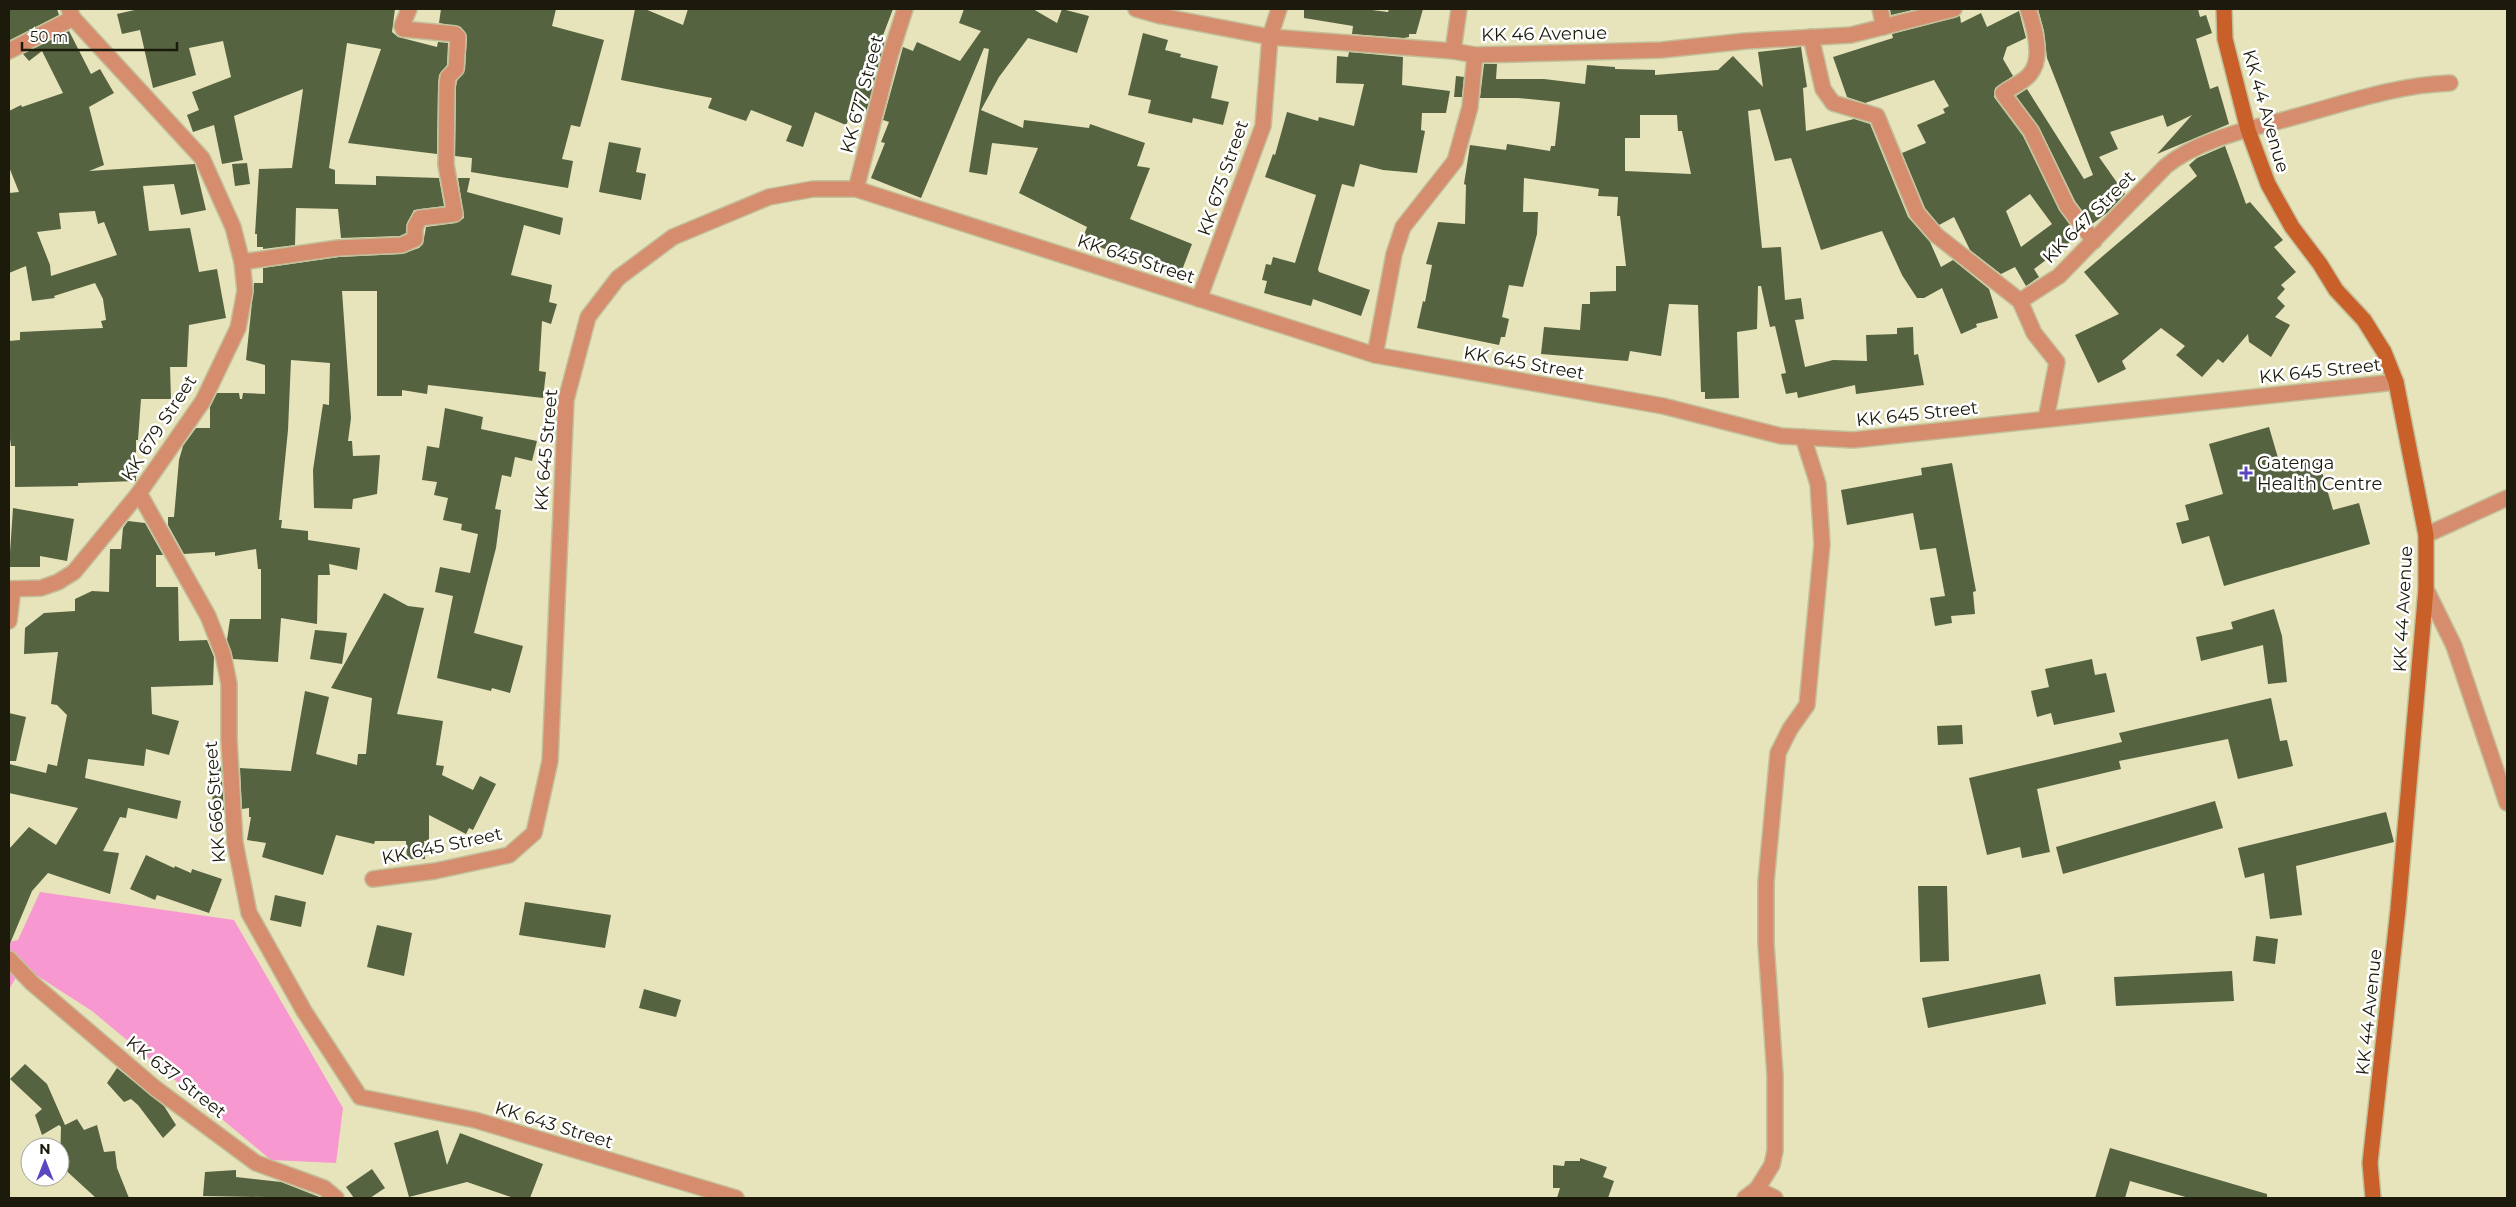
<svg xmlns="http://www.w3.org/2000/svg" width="2516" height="1207" font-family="Montserrat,sans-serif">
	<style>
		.green { fill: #f799d0 }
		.building { fill: #566341; fill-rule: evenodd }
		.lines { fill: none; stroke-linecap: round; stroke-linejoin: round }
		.minor-casing { stroke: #c2c09b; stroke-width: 18 }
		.secondary-casing { stroke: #c2c09b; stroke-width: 18 }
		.minor { stroke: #d68d6d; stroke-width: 15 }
		.secondary { stroke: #c95f29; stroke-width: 15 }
		.poi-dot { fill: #5a47c0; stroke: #fff; stroke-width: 2 }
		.labels { text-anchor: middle; stroke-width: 5; stroke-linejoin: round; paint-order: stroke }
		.street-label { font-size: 18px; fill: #1b1a0b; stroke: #fff }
		.poi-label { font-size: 18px; fill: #1b1a0b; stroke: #fff; text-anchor: start }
	</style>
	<rect width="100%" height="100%" fill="#e7e4bb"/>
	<!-- green -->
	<path class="green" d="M40,892l194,28 109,188 -7,55 -65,-3 -179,-149 -70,-45 -13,24v-48l9,-2z"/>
	<!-- building -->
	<g class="building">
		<path d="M9,9h48l2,6 -49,25z"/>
		<path d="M139,9h256l-3,23 6,5 39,10 1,-5 10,1 -1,22 -8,10 -1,10 -1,69 -89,-11 33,-94 -34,-6 -18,125 6,2v14l41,1v-9l63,2 5,28 -30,4 -7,13 -1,10 -6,3 -59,2 -3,-29 -42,-1 -1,37 -32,4v-2h-6v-13h-2l4,-65 33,-1 11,-79 -69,27 9,44 -21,4 -8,-39 -21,7 -6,-17 12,-5 -7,-18 39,-15 -8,-36 -34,7 7,27 -43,13 -13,-58 -18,4 -5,-20z"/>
		<path d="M441,9h115l-4,17 52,14 -24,87 -9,-2 -9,34 11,2 -5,27 -97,-16 1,-14 -17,-2 1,-69 1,-6 8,-11 2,-33 -6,-10 -22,-4z"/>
		<path d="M635,9h10l38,16 5,-16h205l-11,29 3,2 -19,73 -12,-6 -8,18 -31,-13 -12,35 -17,-6 6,-15 -41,-16 -5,11 -38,-13 4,-10 -91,-18z"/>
		<path d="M964,9h69l24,14 5,-14 27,7 -12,37 -49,-15 -29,39 -18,33 42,18 1,-8 65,8 1,-4 55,19 -8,23 13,2 -20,51 62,25 -13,34 -97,-38 5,-13 -68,-34 19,-45 -46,-5 -5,32 -18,-3 20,-123 -5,-1 -63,150 -50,-20 14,-35 -4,-1 8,-20 -6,-2 20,-73 10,4 4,-9 43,19 21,-30 -22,-8z"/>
		<path d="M1304,9h60l24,3 1,-3h34l-7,25h-7v3l-5,1 -52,-4 1,-8 -49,-8z"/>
		<path d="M1890,9h27l-26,6z"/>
		<path d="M2038,9h160l2,8 6,-2 6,18 -16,6 14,50 8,-3 11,38 -72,30 35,-39 -25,12 -4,-12 -53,17 8,17 -19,8 26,37 -18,19 -15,11 -17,-23 -36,-74 -23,-31 11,-7 57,90 9,-4 -46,-117 -3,-27z"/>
		<path d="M2019,11l7,27 -19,9 -4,12 10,17 -18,12 -1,9 29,39 36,74 19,26 -44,33 5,8 -13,9 -11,-19 -14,7 -31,-24 -16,-33 -15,8 -14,-17 -23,-55 24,-10 -9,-18 28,-12 -2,-4 6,-3 -15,-26 -69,23 -18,-6 -14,-40 60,-19 -1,-4 68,-18 1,7 20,-10 6,14zM2030,194l22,30 -31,23 -15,-36z"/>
		<path d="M69,31l22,43 9,-5 14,24 -25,14 15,58 -15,6 106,-7 11,46 -25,5 -7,-31 -31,2 6,45 41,-3 9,44 18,-3 9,49 -37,7 -2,42h-17l1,32h-30l-3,41h-2v41l-58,2v3l-63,1v-41h-4l-2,-15v-90l11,-1v-8l83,-4 -2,-7 5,-1 -3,-21 -8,-16 -41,13 1,2 -23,3 -6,-35 -17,7v-80l10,-1 -10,-25v-56l12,-6 1,2 41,-14 -21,-42 -13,10 -6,-7zM95,211l3,13 6,-2 13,33 -66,21 -1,-11 -13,-33 24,-3 -2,-16z"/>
		<path d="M1143,33l25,7 -3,10 16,4 -1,3 38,9 -7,32 18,4 -6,23 -30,-7 -1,5 -44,-10 3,-13 -23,-5z"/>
		<path d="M1801,47l6,40 -4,1 3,43 48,-12 16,5 38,93 22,25 11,25 12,-7 36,29 9,29 -22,6 1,3 -16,7 -19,-46 -18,10h-7l-15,-23 -20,-44 -61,19 -30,-92 -16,3 -15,-52 -12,2 14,137 19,-1 4,53 16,-2 3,21 -9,1 10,47 28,-7 34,1 -1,-26 31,-1v-6l16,-1 1,28 4,-1 6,31 -68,9 -1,-9 -57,13 -1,-6 -11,2 -5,-20 5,-1 -11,-47 -5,1 -9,-41h-3l-1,43 -20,3 2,66 -34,1v-7h-4l-3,-87 -29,-1 -8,52 -31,-5 -2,10 -87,-7 3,-27 36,3 2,-26h8v-12l26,-1v-25h10l-6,-50h-3l1,-19 -20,-1 1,-7 -75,-11 -1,34h15l-1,22 -14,53 -14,-2 -7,32 7,2 -4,18h-4l-2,8 -82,-17 6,-27 2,1 7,-37 -6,-1 12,-42 27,2 1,-39 -2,-1 6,-39 36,5 1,-6 43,7 1,-5h4l5,-44 -42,-4h-38l4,-34h13l-1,15h48l41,5 2,-19 28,2v2l40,1v5l63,-5 15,-14 30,31 -5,-35zM1640,115h37l1,16h4l9,43 -66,-3v-33h15z"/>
		<path d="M1349,52l54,5 -1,28 48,6 -4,22h-24l-1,17 4,1 -8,42 -34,-3 -23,-6 -6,23 -12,-3 -24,85 1,3 51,18 -9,26 -48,-17 -2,7 -47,-13 3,-12 -5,-1 4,-16 5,1 2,-8 22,6 21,-68 -51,-18 8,-23 2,1 12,-43 31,9 1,-4 35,9 10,-42 -28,-1 1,-27 11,1z"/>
		<path d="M1456,76l8,1 -2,20h-8z"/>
		<path d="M609,142l32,6 -5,24 10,2 -5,26 -42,-8z"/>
		<path d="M2225,146l21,58 4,-2 33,38 -9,7 22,25 -15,13 4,4 -8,9 8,8 -10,11 15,8 -19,32 -22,-15 -1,-8 -25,29 -5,-4 -16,18 -26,-22 9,-9 -24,-18 -39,33 4,8 -28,14 -23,-48 44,-21 -35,-42 113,-96 -8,-11 8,-7z"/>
		<path d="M247,163l3,21 -15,2 -3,-22z"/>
		<path d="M458,178h12l-3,14 96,26 -3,17 -36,-10 -13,50 41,10 -3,17 8,2 -6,20 -9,-3 -3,50 7,1 -3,26 -115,-13 -1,9 -25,-4v6h-25v-105h-35l9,127 -3,23h4l1,15 27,-1 -3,39 -24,5 -1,10 -38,-1 -1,-38 10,-66 6,1 1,-42 -39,-3 -3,70 -9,90h3l-1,8 27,3v9l52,8 -3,22 -28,-6 1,11h-12l-1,49 -36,-6 -3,44 -45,-3 -6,-19 3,-21h31v-50h-3l-2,-20 -41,7v-4l-31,2 -16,-29v-8h6l5,-57 4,-14 13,-18h14v-21l7,-14h22l1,6h2l1,-6 22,1v-29l-19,-5 8,-77h9v-15l76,-11 63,-3 17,-6 4,-4 3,-17 30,-4 8,-5z"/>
		<path d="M445,408l38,9 -2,12 56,12 -5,20 -17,-4 -4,20 -9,-2 -7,34 6,1 -5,38 -22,85 49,13 -13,47 -18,-5 -1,3 -54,-13 16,-82 -18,-4 5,-25 30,6 8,-39 -17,-4 1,-6 -19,-4 5,-22 -14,-3 3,-13 -15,-2 5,-34 12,2z"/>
		<path d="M2269,427l12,41 37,-10 15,52 26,-7 11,41 -146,42 -15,-50 -27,8 -6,-21 13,-3 -4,-15 38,-11 -14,-50z"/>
		<path d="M1952,463l24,128 -3,1 2,22 -24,2 1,7 -17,3 -5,-28 15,-2 -9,-48 -16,2 -7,-37 -66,12 -6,-35 81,-15 -1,-7z"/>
		<path d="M13,508l61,11 -7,42 -27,-5v11h-31z"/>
		<path d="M128,521l17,2 18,32h-7v32h22l1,54 28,-1 7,17 -1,28 -62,2 1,27 27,7 -10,34 -23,-6 -2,17 -56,-7 -3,19 96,23 -4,18 -49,-11 -2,10 -6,-1 -17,34 16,2 -9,41 -62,-21 -16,18 -23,55v-97l20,-22 27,18 22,-37 -69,-15v-29l37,9 2,-9 9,2 10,-51 -10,-10 -6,-1 7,-52 -34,2 1,-26 19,-15 31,-2v-12l17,-8 17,1 1,-43h11l2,-21z"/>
		<path d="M384,593l24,13 16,2 -27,106 46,7 -7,44 8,1 -2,9 31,15 7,-14 16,8 -23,46 -4,-2 -3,6 -37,-19v26h-5l1,18h-18l-1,-18h-31l-1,3 -38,-9 -13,40 -61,-18 4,-14 -19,-3 4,-23h-2v-9l-7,1 -2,-41 51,3 14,-80 24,6 -13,57 41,11 1,-11h8l6,-56 -41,-10z"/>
		<path d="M2274,609l8,27 5,46 -19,2 -5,-39 -62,16 -5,-24 37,-8 -2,-7z"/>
		<path d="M315,630l32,3 -5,31 -32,-5z"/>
		<path d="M2092,659l3,16 11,-2 9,39 -61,13 -3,-12 -14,4 -6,-26 18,-4 -4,-18z"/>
		<path d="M2271,698l9,43 7,-1 6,26 -55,13 -10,-40 -109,22 2,8 -84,20 13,63 -28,6 -2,-11 -33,8 -18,-77 153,-36 -3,-9z"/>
		<path d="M9,713l17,4 -10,44h-7z"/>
		<path d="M1962,725l1,19 -25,1 -1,-19z"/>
		<path d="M211,765l10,1 3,44h-11z"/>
		<path d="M2215,801l8,27 -160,46 -7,-27z"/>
		<path d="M2386,812l8,30 -98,24 6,49 -32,4 -6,-46 -19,5 -7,-30z"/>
		<path d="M146,855l28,13 1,-2 16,7 1,-4 30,10 -13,34 -52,-18 -2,5 -25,-11z"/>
		<path d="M1918,886h29l2,75 -29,1z"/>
		<path d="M275,895l31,7 -5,25 -31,-7z"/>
		<path d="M525,902l86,13 -6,33 -86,-13z"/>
		<path d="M377,925l35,8 -8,43 -37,-9z"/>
		<path d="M2256,936l22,3 -3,25 -22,-3z"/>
		<path d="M2232,971l2,30 -118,5 -2,-29z"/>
		<path d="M2040,974l6,30 -118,24 -6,-30z"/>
		<path d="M644,989l37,11 -5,17 -37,-9z"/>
		<path d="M25,1064l22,20 18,41 12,-6 7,11 13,-5 7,27 11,-1 2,17 12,30h-33l-36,-33 1,-38 -2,-2 -17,10 -7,-20 7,-6 -32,-30z"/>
		<path d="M117,1068l47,38 12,19 -13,13 -25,-33 -7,-6 -7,3 -17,-19z"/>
		<path d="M438,1130l9,35 13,-32 83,31 -13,34h-16l-47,-16 -58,15 -15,-54z"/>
		<path d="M2110,1148l157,46v4h-78l-59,-17 -5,17h-30z"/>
		<path d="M1580,1158l27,9 -4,10 11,4 -6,17h-51l3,-10h-7v-23l11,1 1,-5h15z"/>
		<path d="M372,1169l13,19 -15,10h-16l-8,-11z"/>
		<path d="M236,1170v7l45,5 41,16 -119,-2 2,-24z"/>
	</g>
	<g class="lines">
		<defs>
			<g id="minor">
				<path d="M1136,9l25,7 109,21 183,14 22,4 186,-5 85,-9 105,-6 103,-26"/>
				<path d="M1880,9l4,18"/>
				<path d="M2028,9c6,17 16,49 2,65 -6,8 -19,13 -27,19l1,2 27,36 36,75 27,35"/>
				<path d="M1811,37l12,52 10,14 44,13 40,97 19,22 84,66"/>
				<path d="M9,51l64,-33"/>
				<path d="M1453,51l6,-42"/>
				<path d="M856,189l34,-133 15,-47"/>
				<path d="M242,262l96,-14 64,-3 13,-6v-12l5,-9 35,-4 -9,-49 1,-79 1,-9 8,-8 2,-32 -3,-3 -52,-5 -1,-3 7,-17"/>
				<path d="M1199,299l64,-173 7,-89 9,-28"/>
				<path d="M1375,355l19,-101 9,-27 52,-66 15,-54 5,-52"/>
				<path d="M2046,419l11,-57 -23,-29 -14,-32 39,-25 107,-110c35,-28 86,-37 128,-49 52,-14 102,-32 156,-34"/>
				<path d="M139,493l69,123 15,38 6,30v55l6,104 14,70 55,98 56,86 115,23 261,78"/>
				<path d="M2426,535l81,-37"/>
				<path d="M9,589l32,-1 17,-6 16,-10 65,-79 64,-92 35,-73 7,-37 -3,-29 -9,-35 -31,-69 -129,-140 -4,-9"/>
				<path d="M2426,589l28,57 53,157"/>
				<path d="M9,621l4,-32"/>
				<path d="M373,879l62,-8 74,-16 25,-22 16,-72 16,-361 22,-83 30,-39 55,-41 96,-40 44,-8h43l519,166 288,51 118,30 72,4 543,-58"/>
				<path d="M9,959l23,24 123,105 101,75 68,25 12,10"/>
				<path d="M1757,1189l18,9"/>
				<path d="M1745,1198l12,-9 15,-24 3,-14v-76l-9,-131v-62l12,-129 12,-24 17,-24 15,-161 -4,-60 -15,-47"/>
			</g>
			<path id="secondary" d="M2224,9l1,30 23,91 20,54 24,43 28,37 16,26 28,30 20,32 12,30 30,153v54l-28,321 -28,253 3,35"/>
		</defs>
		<!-- minor casing -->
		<use href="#minor" class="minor-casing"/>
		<!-- secondary casing -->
		<use href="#secondary" class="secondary-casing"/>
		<!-- minor -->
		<use href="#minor" class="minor"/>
		<!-- secondary -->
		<use href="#secondary" class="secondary"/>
	</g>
	<!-- markers -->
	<path class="poi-dot" d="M2243.5 465.5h5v5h5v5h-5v5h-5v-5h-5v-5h5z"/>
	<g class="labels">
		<!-- street labels -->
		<g class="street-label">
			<text transform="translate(1544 34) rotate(-1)" y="6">KK 46 Avenue</text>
			<text transform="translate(862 94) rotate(-75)" y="6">KK 677 Street</text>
			<text transform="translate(2266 111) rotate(74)" y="6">KK 44 Avenue</text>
			<text transform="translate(1223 178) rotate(-71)" y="6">KK 675 Street</text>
			<text transform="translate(2089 217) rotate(-45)" y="6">KK 647 Street</text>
			<text transform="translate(1136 259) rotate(18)" y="6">KK 645 Street</text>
			<text transform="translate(1524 363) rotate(10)" y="6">KK 645 Street</text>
			<text transform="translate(2320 371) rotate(-6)" y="6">KK 645 Street</text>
			<text transform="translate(1917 414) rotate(-6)" y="6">KK 645 Street</text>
			<text transform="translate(159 428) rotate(-57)" y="6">KK 679 Street</text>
			<text transform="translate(546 450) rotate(-85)" y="6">KK 645 Street</text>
			<text transform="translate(2403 609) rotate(-87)" y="6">KK 44 Avenue</text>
			<text transform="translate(215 802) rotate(-94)" y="6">KK 666 Street</text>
			<text transform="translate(442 846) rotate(-12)" y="6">KK 645 Street</text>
			<text transform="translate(2369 1012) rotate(-84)" y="6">KK 44 Avenue</text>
			<text transform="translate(176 1077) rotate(38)" y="6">KK 637 Street</text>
			<text transform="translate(554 1125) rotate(17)" y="6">KK 643 Street</text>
		</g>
		<!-- poi labels -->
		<g class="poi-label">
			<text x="2257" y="469">Gatenga<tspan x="2257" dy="21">Health Centre</tspan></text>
		</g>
	</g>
	<!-- border -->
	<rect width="2516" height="1207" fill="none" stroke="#1b1a0b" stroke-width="20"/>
	<!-- north arrow -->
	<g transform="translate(45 1162)"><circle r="24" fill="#ffffff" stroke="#a4a39d"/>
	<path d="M0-4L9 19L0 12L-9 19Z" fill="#5a47c0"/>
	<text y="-8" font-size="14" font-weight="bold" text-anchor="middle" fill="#1b1a0b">N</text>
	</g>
	<!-- scale -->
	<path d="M22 42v8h155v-8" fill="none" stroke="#1b1a0b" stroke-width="2.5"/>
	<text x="30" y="42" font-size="15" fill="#1b1a0b" stroke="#ffffff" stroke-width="4" paint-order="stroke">50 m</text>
</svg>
